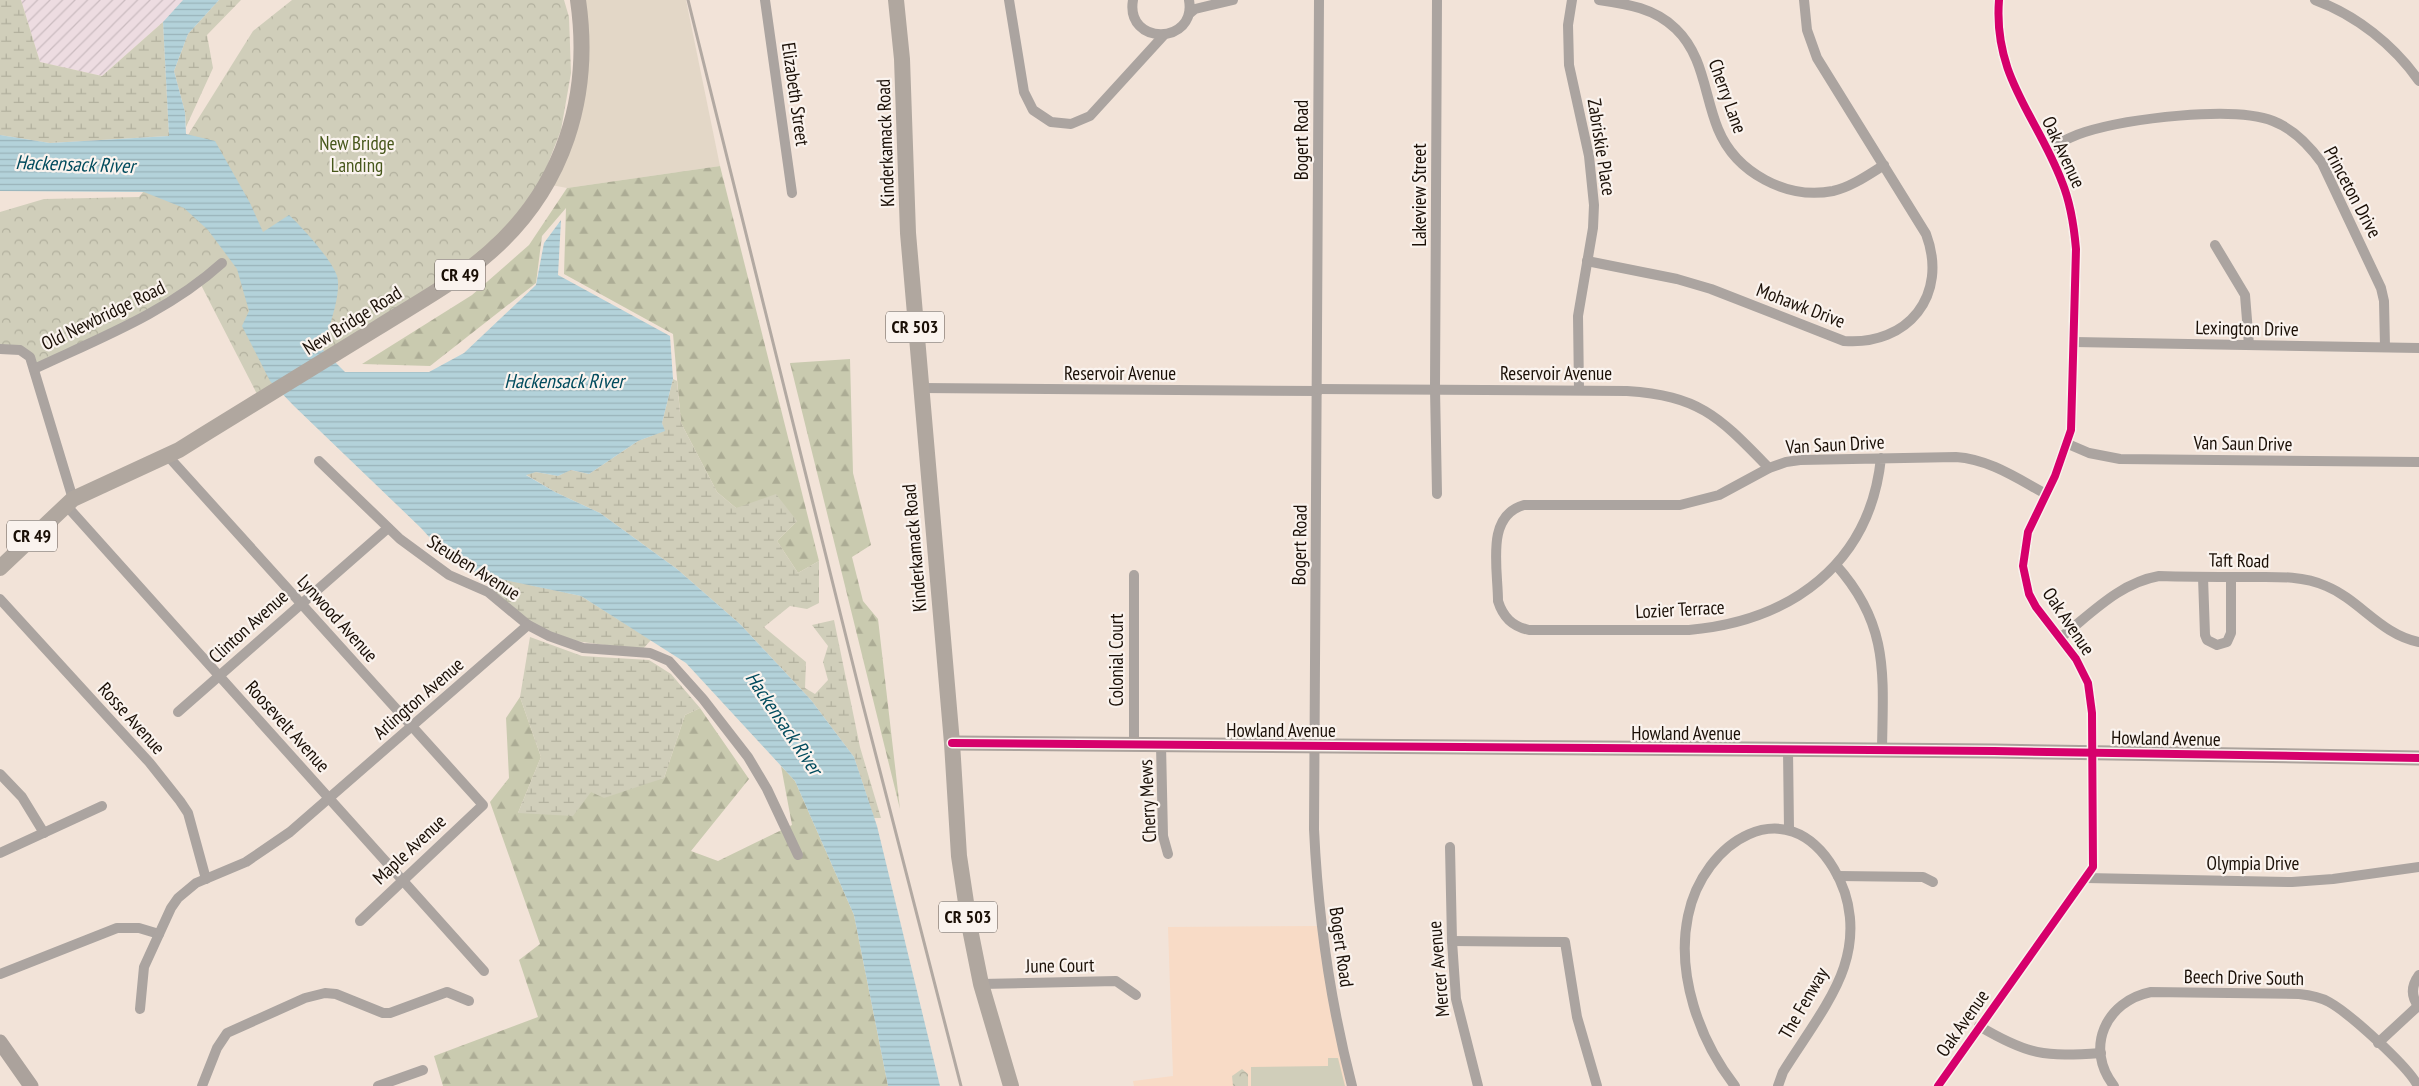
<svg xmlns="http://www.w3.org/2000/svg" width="2419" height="1086" font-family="'PT Sans Narrow',sans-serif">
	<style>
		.commercial { fill: #e3d7c7 }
		.industrial { fill: url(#industrial-furrows) }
		.built { fill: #f8dbc6 }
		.green { fill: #d0ceba }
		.forest { fill: url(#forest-firs) }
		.wetland { fill: url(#wetland-marsh) }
		.park { fill: url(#park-crowns) }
		.water { fill: url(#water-rules) }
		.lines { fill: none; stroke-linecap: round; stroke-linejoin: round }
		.street { stroke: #aba4a0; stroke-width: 10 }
		.secondary { stroke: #aba29c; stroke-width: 15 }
		.primary { stroke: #b0a79f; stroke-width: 16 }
		.rail { stroke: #b2a9a2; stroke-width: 3 }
		.cycleway-casing { stroke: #faf3ee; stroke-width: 11 }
		.cycleway { stroke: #d6006c; stroke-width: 8 }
		.labels { text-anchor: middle; stroke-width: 4.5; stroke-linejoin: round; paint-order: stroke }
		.shield { fill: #faf3ee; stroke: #5d534c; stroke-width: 1 }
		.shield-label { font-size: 18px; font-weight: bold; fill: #1a0f06 }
		.street-label { font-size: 19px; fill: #1a0f06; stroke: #faf3ee }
		.park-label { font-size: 19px; fill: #47571b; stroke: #faf3ee }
		.water-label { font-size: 20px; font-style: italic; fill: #014b5d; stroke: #faf3ee }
	</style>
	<defs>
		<pattern id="industrial-furrows" width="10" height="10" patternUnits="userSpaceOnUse" patternTransform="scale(1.25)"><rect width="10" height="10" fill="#eddce1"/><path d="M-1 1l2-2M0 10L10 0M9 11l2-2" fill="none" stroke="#cbbcc0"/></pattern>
		<pattern id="forest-firs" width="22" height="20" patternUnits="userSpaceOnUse" patternTransform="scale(1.25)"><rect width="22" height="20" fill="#c9caaf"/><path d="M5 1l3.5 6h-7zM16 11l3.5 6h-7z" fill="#acac95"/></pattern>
		<pattern id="wetland-marsh" width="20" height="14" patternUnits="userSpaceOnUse" patternTransform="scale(1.25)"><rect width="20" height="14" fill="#d0ceba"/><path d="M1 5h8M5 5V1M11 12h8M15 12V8" fill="none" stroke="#b2b09e"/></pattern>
		<pattern id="park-crowns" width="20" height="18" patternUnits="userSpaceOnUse" patternTransform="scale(1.25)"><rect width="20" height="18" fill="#d0ceba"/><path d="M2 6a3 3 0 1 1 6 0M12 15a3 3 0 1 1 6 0" fill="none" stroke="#b2b09e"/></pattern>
		<pattern id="water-rules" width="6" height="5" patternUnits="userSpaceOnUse" patternTransform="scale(1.25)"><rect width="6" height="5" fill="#b3d2da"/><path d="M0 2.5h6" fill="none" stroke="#99b3ba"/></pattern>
	</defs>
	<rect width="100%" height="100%" fill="#f2e3d8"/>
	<!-- commercial -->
	<path class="commercial" d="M578,0h108l34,166 -153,22 -21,-4 22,-45z"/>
	<!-- industrial -->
	<path class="industrial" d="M21,0h162l-20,22 -61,54 -62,-14z"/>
	<!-- built -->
	<path class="built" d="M1321,926l25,160h-212l-1,-5 40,-5 -5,-149z"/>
	<!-- green -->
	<path class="green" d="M1328,1058h10l7,28h-94v-19l77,-1z"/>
	<!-- forest -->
	<g class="forest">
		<path d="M720,166l99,395 -21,12 -21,-32 20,-20 -61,-13 -19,-16 -36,-69 -8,-89 -109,-60 2,-66 -24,28 -6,47 -106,83 -68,-2 110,-69 57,-50 38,-57z"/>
		<path d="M850,359l3,114 18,72 -19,12 11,44 15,18 22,190 -110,-446z"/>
		<path d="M520,697l21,60 -23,56 73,-21 73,-14 21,-63 15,-7 49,71 -58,72 27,10 74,-36 -11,-59 14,15 59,134 34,171h-445l-9,-30 104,-39 -19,-57 21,-16 -50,-142 19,-24 -3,-60z"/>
	</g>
	<!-- wetland -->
	<g class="wetland">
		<path d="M0,0h21l19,62 62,14 61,-54 6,114 -119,7 -50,-8z"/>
		<path d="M219,0h22l-34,35 6,33 -27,59 -1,-15 -11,-41 14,-37z"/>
		<path d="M673,379l4,2 4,42 36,69 19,16 40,-14 21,27 -20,20 21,32 21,-12v42l-12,6 -17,-3 -26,21 42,35 -1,26 10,6 13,-14 -5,-18 5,-16 -16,-21 22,-5 26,127 21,71h-7l-20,-61 -43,-57 -70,-75 -64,-56 -77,-56 -45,-21 -30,-18 11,-2 22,4 12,-6 19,4 49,-33 26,-10 -2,-8z"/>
		<path d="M502,579l79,17 70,44 -9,10 -74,-10 -30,-12 -50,-40z"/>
		<path d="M530,637l52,19 67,4 22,14 29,34 -15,7 -21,63 -60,20 -13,-6 -18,24 -55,-3 23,-56 -21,-60z"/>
	</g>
	<!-- park -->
	<g class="park">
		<path d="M292,0h272l5,17 2,56 -10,57 -19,49 -35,49 -44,41 -205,127 -58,-113 -166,86 -4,-12 -30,-8v-137l44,-13 95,-2 44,-54 70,-112z"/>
		<path d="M1242,1069l6,5v12h-15l-1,-10z"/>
	</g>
	<!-- water -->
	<path class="water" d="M183,0h36l-31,34 -14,37 11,41 1,22 29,7 35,62 13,29 26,-17c13,12 43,45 48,61 5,18 -9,56 -16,72l24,24h84l35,-19 72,-68 8,-42 17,-23 -3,55 112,61 3,43 -11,44 3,8 -27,10 -49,33 -18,-4 -13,6 -22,-4 -10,3 29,17 45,21 77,56 64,56 70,75 43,57 23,69 63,260h-52l-34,-171 -59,-134 -109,-118 -105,-67 -100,-21 -31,-15 -29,-32 -127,-122 -24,-25 -28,-55 7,-15 -12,-42 -29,-39 -24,-22 -40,-16 -144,-1v-56l50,8 119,-7 -6,-114z"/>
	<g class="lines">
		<!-- street -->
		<g class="street">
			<path d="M765,0l27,193"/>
			<path d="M1009,0l15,92 9,18 18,12 20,2 19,-8 74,-81"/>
			<path d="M1133,0c-8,46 64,45 56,0"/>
			<path d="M1319,0l-5,829c4,88 16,172 38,257"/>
			<path d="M1572,0l-4,25 1,40 20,91 5,49 -1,23 -15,88 1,74"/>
			<path d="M1599,0c28,4 56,8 77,29 28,27 28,66 42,100 18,44 69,71 115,62 18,-4 35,-16 51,-26"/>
			<path d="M2315,0c41,15 79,45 104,81"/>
			<path d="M1189,14l6,-5 38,-9"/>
			<path d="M2047,149c12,-6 25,-13 38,-17 42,-13 148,-27 188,-11 21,8 36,24 49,42l59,125 3,13 1,46"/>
			<path d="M2215,245l30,50 4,50"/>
			<path d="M1587,261l90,18 34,10 133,52c64,5 105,-46 82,-107l-109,-176 -10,-28 -3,-30"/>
			<path d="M2074,342l345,6"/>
			<path d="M0,349l20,1 10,7 43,142"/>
			<path d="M34,369c66,-31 134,-57 188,-106"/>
			<path d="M921,388l397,3"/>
			<path d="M1318,389l309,2c74,5 92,26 142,77"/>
			<path d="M2068,444l21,9 31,6 299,3"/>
			<path d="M167,455l316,350 -123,116"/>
			<path d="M1881,458c-11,106 -90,163 -192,172h-160c-17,-4 -26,-13 -31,-29 0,-33 -13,-85 26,-96h156l39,-10 50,-27 17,-6 14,-2 156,-3c33,2 62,22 90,37"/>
			<path d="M319,461l81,78 49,36 39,17 40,33 21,11 34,12 67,5 19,8 34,38 45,58 19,32 31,66"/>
			<path d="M1437,494l-2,-105 2,-389"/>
			<path d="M65,504l419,467"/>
			<path d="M1836,565c54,60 47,111 46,185"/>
			<path d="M1134,575v169"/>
			<path d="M2203,577l2,58 2,5 10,5 10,-3 4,-9v-56"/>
			<path d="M0,599l149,163 31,39 8,12 18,66"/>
			<path d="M2060,638c31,-24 59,-55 99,-62 29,1 58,1 88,1 26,0 54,-2 79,9 34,14 54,48 93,56"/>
			<path d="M178,712l210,-184"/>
			<path d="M1161,745l2,91 5,18"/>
			<path d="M1788,750l1,79"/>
			<path d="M0,774l22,23 22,36"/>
			<path d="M1450,847l2,94 4,58 22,87"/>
			<path d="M0,853l102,-47"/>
			<path d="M1838,876l85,1 10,5"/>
			<path d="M2086,878l206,4 41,-3 86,-12"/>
			<path d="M1452,941l113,1 12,75 20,69"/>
			<path d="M0,974l117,-46h22l20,6"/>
			<path d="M2419,975c-8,11 -8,22 0,32"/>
			<path d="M981,984l135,-3 20,14"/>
			<path d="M140,1009l4,-42 27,-59 7,-10 18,-15 50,-21 44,-30 238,-207"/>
			<path d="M1979,1026c49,29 65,31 122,27"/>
			<path d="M2378,1043l40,-37"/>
			<path d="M202,1086l15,-38 10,-15 78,-35 20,-5 11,1 47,19h7l57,-21 22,9"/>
			<path d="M378,1086l45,-16"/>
			<path d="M1735,1086c-36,-46 -59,-112 -47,-170 15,-74 98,-128 146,-47 18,30 21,65 10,98 -11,34 -42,74 -61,105l-5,14"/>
			<path d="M1938,1086l155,-219 -1,-154 -4,-30 -12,-24 -40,-52 -7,-13 -6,-28 5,-34 27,-56 16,-46 5,-181c-2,-23 -5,-45 -14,-67 -25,-66 -69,-105 -63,-182"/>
			<path d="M2114,1086c-30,-38 -8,-85 37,-94l148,2c10,1 21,3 30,8 20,11 79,64 89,84"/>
		</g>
		<!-- secondary -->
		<g class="secondary">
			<path d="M952,743l1042,8 425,7"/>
			<path d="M0,1042l31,44"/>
		</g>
		<!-- primary -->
		<g class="primary">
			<path d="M896,0l6,59 6,174 44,510 7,113 11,73 11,55 30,102"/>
			<path d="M0,568l73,-69 106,-49 24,-15c58,-36 116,-71 174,-107 38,-24 79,-46 113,-76 74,-65 102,-156 88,-252"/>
		</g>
		<!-- rail -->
		<path class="rail" d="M688,0l175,705 98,381"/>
		<defs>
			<g id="cycleway">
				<path d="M952,743l1042,8 425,7"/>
				<path d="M1938,1086l155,-219 -1,-154 -4,-30 -12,-24 -40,-52 -7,-13 -6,-28 5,-34 27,-56 16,-46 5,-181c-2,-23 -5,-45 -14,-67 -25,-66 -69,-105 -63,-182"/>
			</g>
		</defs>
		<!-- cycleway casing -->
		<use href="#cycleway" class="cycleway-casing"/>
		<!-- cycleway -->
		<use href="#cycleway" class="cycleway"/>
	</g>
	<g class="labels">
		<!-- shield labels -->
		<g class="shield">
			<rect x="435" y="259.5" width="50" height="31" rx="4"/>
			<rect x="886" y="311.5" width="58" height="31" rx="4"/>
			<rect x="7" y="520.5" width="50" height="31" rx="4"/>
			<rect x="939" y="901.5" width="58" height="31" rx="4"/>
		</g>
		<g class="shield-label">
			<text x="460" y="281">CR 49</text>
			<text x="915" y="333">CR 503</text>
			<text x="32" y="542">CR 49</text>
			<text x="968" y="923">CR 503</text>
		</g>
		<!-- street labels -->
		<g class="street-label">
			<text transform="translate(796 94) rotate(82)" y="7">Elizabeth Street</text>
			<text transform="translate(1728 96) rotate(70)" y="7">Cherry Lane</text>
			<text transform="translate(1301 140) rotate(-90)" y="7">Bogert Road</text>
			<text transform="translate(885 143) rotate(-92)" y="7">Kinderkamack Road</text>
			<text transform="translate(1602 147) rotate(81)" y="7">Zabriskie Place</text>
			<text transform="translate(2064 152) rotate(65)" y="7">Oak Avenue</text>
			<text transform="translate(2353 192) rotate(62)" y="7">Princeton Drive</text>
			<text transform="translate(1419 195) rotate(-90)" y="7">Lakeview Street</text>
			<text transform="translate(1801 305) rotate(21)" y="7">Mohawk Drive</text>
			<text transform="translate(103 315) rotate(-26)" y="7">Old Newbridge Road</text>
			<text transform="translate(352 320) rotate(-32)" y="7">New Bridge Road</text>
			<text transform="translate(2247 328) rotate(1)" y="7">Lexington Drive</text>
			<text x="1120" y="380">Reservoir Avenue</text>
			<text x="1556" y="380">Reservoir Avenue</text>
			<text transform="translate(2243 443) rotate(1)" y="7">Van Saun Drive</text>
			<text transform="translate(1835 444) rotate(-3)" y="7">Van Saun Drive</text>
			<text transform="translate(1299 545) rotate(-89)" y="7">Bogert Road</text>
			<text transform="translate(914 548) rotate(-95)" y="7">Kinderkamack Road</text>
			<text transform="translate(2239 560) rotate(1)" y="7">Taft Road</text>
			<text transform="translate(474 567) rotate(32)" y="7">Steuben Avenue</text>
			<text transform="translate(1680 609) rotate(-3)" y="7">Lozier Terrace</text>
			<text transform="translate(338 618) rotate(48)" y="7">Lynwood Avenue</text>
			<text transform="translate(2069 621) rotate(56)" y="7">Oak Avenue</text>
			<text transform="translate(248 626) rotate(-42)" y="7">Clinton Avenue</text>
			<text transform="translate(1116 660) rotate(-90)" y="7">Colonial Court</text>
			<text transform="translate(418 698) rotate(-41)" y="7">Arlington Avenue</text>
			<text transform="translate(132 718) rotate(48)" y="7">Rosse Avenue</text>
			<text transform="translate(288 726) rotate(48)" y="7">Roosevelt Avenue</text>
			<text x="1281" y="737">Howland Avenue</text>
			<text x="1686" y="740">Howland Avenue</text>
			<text transform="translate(2166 738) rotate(1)" y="7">Howland Avenue</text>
			<text transform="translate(1147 801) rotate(-93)" y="7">Cherry Mews</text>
			<text transform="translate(409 849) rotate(-43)" y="7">Maple Avenue</text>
			<text x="2253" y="870">Olympia Drive</text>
			<text transform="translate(1342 947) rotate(82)" y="7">Bogert Road</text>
			<text transform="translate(1060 965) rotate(-1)" y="7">June Court</text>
			<text transform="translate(1438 969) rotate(-95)" y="7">Mercer Avenue</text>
			<text transform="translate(2244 977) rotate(1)" y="7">Beech Drive South</text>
			<text transform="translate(1803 1003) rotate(-60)" y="7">The Fenway</text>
			<text transform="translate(1962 1023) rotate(-55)" y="7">Oak Avenue</text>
		</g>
		<!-- park labels -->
		<g class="park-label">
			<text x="357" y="150">New Bridge<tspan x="357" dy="22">Landing</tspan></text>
		</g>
		<!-- water labels -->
		<g class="water-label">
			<text transform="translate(75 164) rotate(2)" y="7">Hackensack River</text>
			<text x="564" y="388">Hackensack River</text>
			<text transform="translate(784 723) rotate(56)" y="7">Hackensack River</text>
		</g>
	</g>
</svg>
